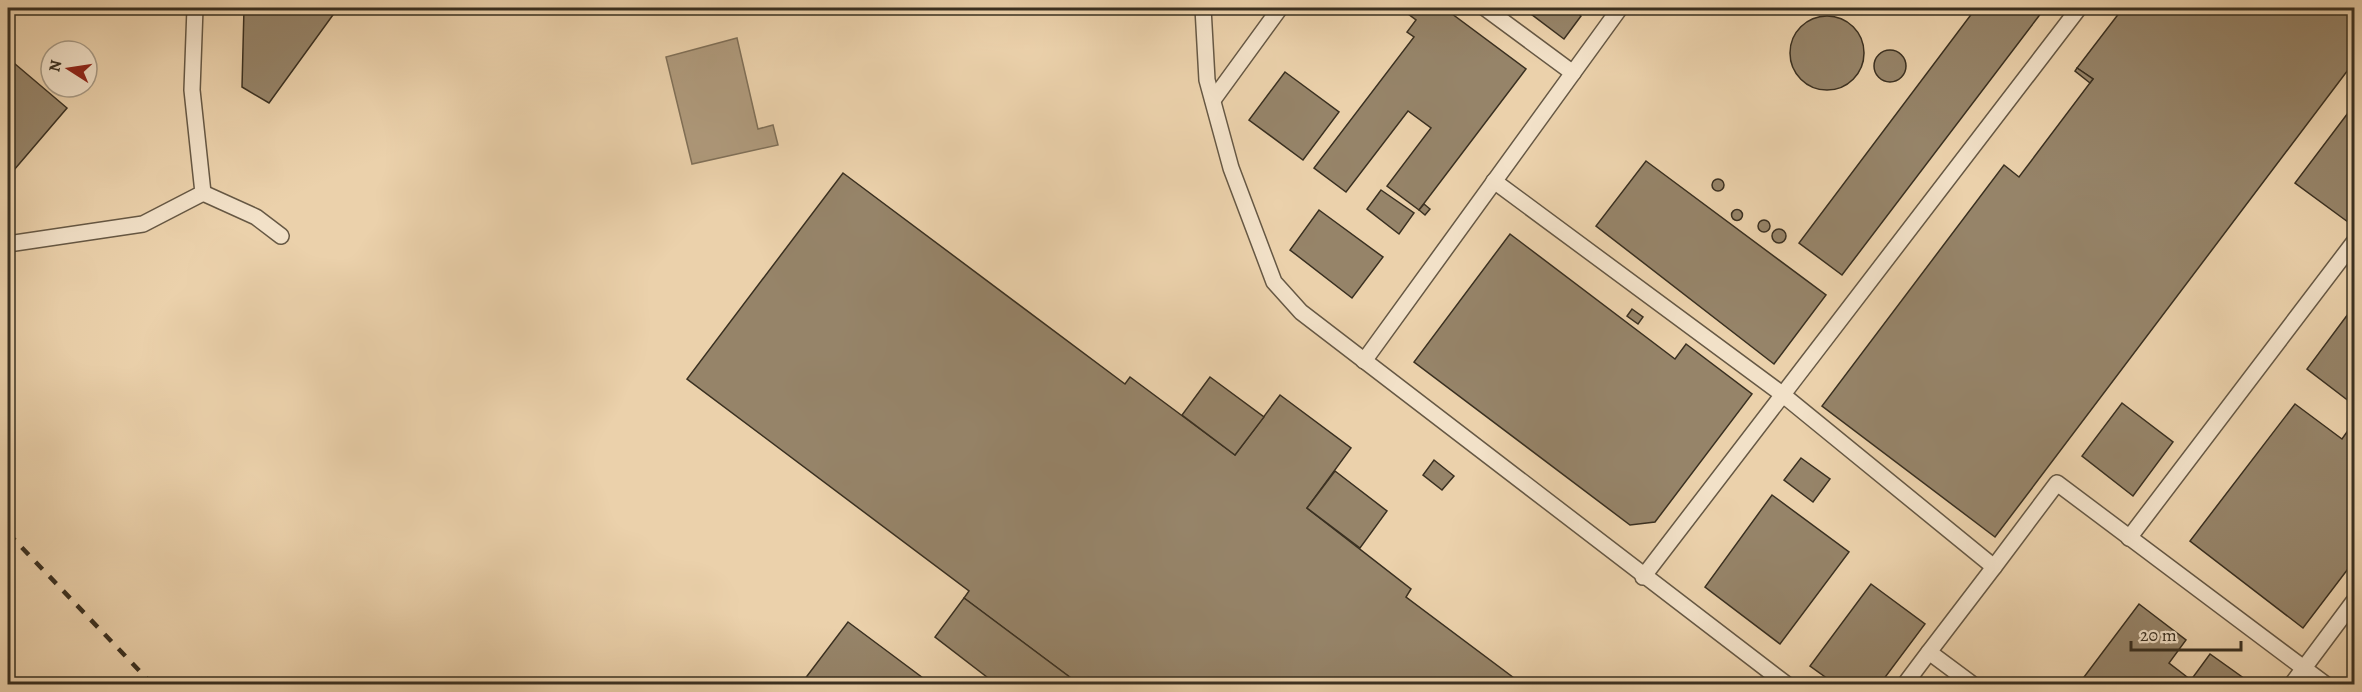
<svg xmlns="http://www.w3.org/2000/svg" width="2362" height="692" font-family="Alegreya,serif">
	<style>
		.water { fill: #af9a7c; stroke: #807058; stroke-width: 1.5 }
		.building { fill: #968469; stroke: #3a3021; stroke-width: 1.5 }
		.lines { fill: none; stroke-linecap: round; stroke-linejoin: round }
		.service-casing { stroke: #665844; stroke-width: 18 }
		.service { stroke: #f2e1c8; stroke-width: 15 }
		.rail { stroke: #3a3021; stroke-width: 4.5; stroke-dasharray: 10 10; stroke-linecap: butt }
	</style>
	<rect width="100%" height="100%" fill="#ebd1ab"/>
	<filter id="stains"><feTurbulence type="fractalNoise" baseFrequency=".00333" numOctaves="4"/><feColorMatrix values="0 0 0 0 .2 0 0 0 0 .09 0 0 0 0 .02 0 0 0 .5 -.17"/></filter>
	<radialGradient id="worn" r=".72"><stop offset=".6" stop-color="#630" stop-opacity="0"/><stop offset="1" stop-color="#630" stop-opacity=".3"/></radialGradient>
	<!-- water -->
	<path class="water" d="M737,38l21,91 15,-4 5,20 -86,19 -26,-107z"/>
	<!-- building -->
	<g class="building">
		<path d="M244,8h94l-69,95 -27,-16z"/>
		<path d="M1400,8h44l82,61 -107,141 -32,-24 44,-58 -23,-17 -62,81 -32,-24 100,-131 -7,-5 9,-12z"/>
		<path d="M1523,8h50l8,8 -17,23z"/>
		<path d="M1976,8h69l-203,267 -43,-32z"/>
		<path d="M2123,8h216l15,11v43l-359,475 -173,-131 182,-241 15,12 74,-98 -16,-11z"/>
		<circle cx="1827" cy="53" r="37"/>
		<circle cx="1890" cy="66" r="16"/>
		<path d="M8,58l59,50 -59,69z"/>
		<path d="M2077,68l16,11 -3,4 -15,-12z"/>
		<path d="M1285,72l54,40 -36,48 -54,-40z"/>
		<path d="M2354,105v108l-6,9 -53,-39z"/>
		<path d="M1646,161l180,134 -52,69 -178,-138z"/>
		<path d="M843,173l282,211 5,-7 105,78 45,-60 71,53 -44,60 104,81 -5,8 116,87h-443l-115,-86 5,-7 -282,-212z"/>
		<circle cx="1718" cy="185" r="6"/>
		<path d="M1381,190l33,23 -15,21 -32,-25z"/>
		<path d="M1424,204l6,5 -5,6 -6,-5z"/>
		<circle cx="1737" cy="215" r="5.5"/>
		<path d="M1319,210l64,47 -31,41 -62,-48z"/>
		<circle cx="1764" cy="226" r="6"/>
		<circle cx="1779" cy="236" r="7"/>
		<path d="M1510,234l165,125 11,-15 66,50 -97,128 -25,3 -216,-163z"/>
		<path d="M2354,306v99l-47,-36z"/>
		<path d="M1632,309l11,8 -5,7 -11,-8z"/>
		<path d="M1210,377l54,40 -29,38 -53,-40z"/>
		<path d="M2122,403l51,39 -40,54 -51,-40z"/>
		<path d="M2295,404l47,35 12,-17v139l-51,67 -113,-87z"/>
		<path d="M1801,458l29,21 -17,23 -29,-22z"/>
		<path d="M1434,460l20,16 -12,14 -19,-15z"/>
		<path d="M1335,471l52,40 -27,37 -53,-40z"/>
		<path d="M1772,495l77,57 -69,92 -75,-57z"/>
		<path d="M1871,584l54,40 -45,60h-45l-25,-18z"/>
		<path d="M964,598l115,86h-83l-61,-47z"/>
		<path d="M2139,604l47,36 -17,23 22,17 19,-26 42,30h-166l-5,-3z"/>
		<path d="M848,622l83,62h-130z"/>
	</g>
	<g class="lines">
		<defs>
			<g id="service">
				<path d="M1203,8l4,72 24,88 43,114 27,30 485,372"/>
				<path d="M1485,8l88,65"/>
				<path d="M1213,100l67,-92"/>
				<path d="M1494,181l288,213 212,173 -65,85"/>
				<path d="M203,193l53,24 25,19"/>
				<path d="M8,244l135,-20 60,-31 -11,-103 3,-82"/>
				<path d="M1364,361l256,-353"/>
				<path d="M2129,538l225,-296"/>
				<path d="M1994,567l63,-84 268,201"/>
				<path d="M1643,577l436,-569"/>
				<path d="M1905,684l24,-32 43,32"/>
				<path d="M2292,684l62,-83"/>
			</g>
		</defs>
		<!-- service casing -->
		<use href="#service" class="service-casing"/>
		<!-- service -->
		<use href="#service" class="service"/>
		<!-- rail -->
		<path class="rail" d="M8,533l144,151"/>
	</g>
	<!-- margin -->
	<rect width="2362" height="692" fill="none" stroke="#ebd1ab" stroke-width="30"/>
	<rect x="9" y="9" width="2344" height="674" fill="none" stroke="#3a3021" stroke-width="3"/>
	<rect x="15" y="15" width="2332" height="662" fill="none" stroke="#3a3021" stroke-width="1.5"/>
	<!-- north arrow -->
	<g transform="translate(69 69) rotate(282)"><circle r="28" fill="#f2e1c8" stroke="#a89a85" stroke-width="1.5"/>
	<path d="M0-4.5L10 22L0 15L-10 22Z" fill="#8f2418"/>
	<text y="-9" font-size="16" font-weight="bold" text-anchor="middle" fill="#3a3021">N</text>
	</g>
	<!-- scale -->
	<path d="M2131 641v9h110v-9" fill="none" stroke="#3a3021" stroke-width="3"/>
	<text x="2140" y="641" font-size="18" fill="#3a3021" stroke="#f2e1c8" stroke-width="4.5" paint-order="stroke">20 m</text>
	<rect width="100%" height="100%" filter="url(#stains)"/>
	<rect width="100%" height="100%" fill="url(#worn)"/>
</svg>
